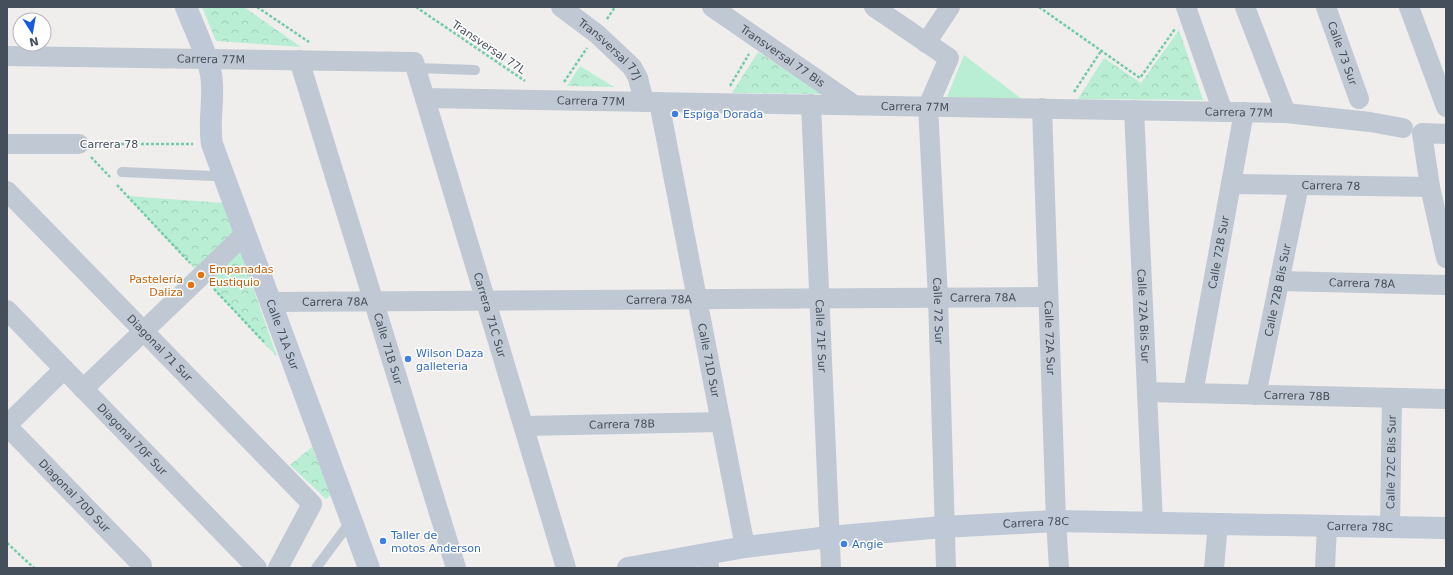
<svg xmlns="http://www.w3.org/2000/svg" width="1453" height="575" font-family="'DejaVu Sans',sans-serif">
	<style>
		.grass { fill: #baeed4 }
		.park { fill: url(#park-crowns) }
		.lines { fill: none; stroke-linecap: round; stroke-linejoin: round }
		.path { stroke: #72ccaa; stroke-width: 2.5; stroke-dasharray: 3 2; stroke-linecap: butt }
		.lane { stroke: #c0c8d3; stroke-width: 10 }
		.street { stroke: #c0c8d3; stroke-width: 20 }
		.secondary { stroke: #bfc8d7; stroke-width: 22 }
		.shop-dot { fill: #3f7fe0; stroke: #fff; stroke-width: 1.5 }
		.food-dot { fill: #e8710a; stroke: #fff; stroke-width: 1.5 }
		.labels { text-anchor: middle; stroke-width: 3; stroke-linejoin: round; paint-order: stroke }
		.street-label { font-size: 11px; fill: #454e5b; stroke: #fff }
		.shop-label { font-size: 11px; fill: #366cbe; stroke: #fff; text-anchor: start }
		.food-label { font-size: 11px; fill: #c56008; stroke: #fff; text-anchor: start }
	</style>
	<defs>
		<pattern id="park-crowns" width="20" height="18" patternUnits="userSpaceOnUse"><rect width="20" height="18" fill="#baeed4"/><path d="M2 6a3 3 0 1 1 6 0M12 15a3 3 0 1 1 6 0" fill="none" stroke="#a1ceb8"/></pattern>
	</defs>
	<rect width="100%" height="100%" fill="#f0eded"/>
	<!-- grass -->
	<path class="grass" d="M964,55l58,44 -75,-2z"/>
	<!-- park -->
	<g class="park">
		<path d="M202,7h42l57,40 -85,-6z"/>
		<path d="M1179,30l24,70 -125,-1 26,-41 37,25z"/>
		<path d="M758,52l66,42 -92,-1z"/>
		<path d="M580,66l34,21 -47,-1z"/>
		<path d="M127,196l97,7 53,154z"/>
		<path d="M312,447l19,48 -5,4 -36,-34z"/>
	</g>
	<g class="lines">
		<!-- path -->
		<g class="path">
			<path d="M257,7l52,35"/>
			<path d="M416,7l109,74"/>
			<path d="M1039,7l101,71 35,-49"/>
			<path d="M607,19l8,-12"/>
			<path d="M564,82l23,-34"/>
			<path d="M730,86l19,-32"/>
			<path d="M1074,92l27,-41"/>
			<path d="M96,144h97"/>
			<path d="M91,157l19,20"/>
			<path d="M117,185l73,78"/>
			<path d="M214,289l50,53"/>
			<path d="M7,543l27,25"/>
		</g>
		<!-- lane -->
		<g class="lane">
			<path d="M416,68l59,2"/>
			<path d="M122,172l91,4 10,-2"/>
			<path d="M316,568l35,-47"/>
		</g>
		<!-- street -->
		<g class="street">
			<path id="s1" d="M561,7l36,27 35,33 6,11 6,24"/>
			<path id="s2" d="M712,7l142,98"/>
			<path id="s3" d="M874,7l75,51 -21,48 10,192 8,270"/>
			<path d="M1186,7l37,105"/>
			<path d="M1245,7l41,106"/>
			<path id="s4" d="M1326,7l33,92"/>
			<path d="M1409,7l37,100"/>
			<path d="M926,43l24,-36"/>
			<path id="s5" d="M7,56l407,6 152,506"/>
			<path id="s6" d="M299,60l157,508"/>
			<path id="s7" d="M425,98l861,15 84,9 33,6"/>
			<path id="s8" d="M659,102l86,445"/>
			<path id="s9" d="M811,104l20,464"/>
			<path id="s10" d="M1042,108l14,413 3,47"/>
			<path id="s11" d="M1134,110l19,412"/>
			<path d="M1446,134l-24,-1 8,54 16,71"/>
			<path d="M7,144h72"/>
			<path id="s12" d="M1231,184l199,3"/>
			<path id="s13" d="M7,191l305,313 -34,64"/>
			<path id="s14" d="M1279,281l167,4"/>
			<path id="s15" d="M270,302l778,-5"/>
			<path id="s16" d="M7,310l250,258"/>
			<path d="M83,389l162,-155"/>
			<path id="s17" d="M1147,392l299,7"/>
			<path id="s18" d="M1193,393l51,-281"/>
			<path id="s19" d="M1256,395l43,-210"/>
			<path d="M7,425l57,-56"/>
			<path id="s20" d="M7,426l135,139"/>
			<path id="s21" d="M524,426l197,-4"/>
			<path id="s22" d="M1390,527l2,-129"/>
			<path d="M708,554l1,14"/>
			<path d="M1214,568l4,-45"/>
			<path d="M1325,568l2,-43"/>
		</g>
		<!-- secondary -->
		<g class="secondary">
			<path id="s23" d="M186,7c8,21 20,44 25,67 4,23 -3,47 1,70l157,424"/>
			<path id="s24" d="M628,568l117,-21 84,-10 114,-10 113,-6 390,7"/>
		</g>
	</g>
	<!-- markers -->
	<g class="shop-dot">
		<circle cx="675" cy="114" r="4"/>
		<circle cx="408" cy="359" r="4"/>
		<circle cx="383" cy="541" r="4"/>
		<circle cx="844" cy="544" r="4"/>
	</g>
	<g class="food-dot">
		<circle cx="201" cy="275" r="4"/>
		<circle cx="191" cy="285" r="4"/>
	</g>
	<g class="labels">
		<!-- street labels -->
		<g class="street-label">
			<text transform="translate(489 47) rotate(34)" y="4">Transversal 77L</text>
			<text dy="4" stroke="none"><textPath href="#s1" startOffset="65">Transversal 77J</textPath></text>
			<text dy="4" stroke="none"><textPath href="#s4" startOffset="49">Calle 73 Sur</textPath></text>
			<text dy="4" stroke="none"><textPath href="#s2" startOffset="86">Transversal 77 Bis</textPath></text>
			<text dy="4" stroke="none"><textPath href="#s5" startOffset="204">Carrera 77M</textPath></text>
			<text dy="4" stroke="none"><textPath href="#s7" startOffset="166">Carrera 77M</textPath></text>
			<text dy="4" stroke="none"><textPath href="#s7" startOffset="490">Carrera 77M</textPath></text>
			<text dy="4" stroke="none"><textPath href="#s7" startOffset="814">Carrera 77M</textPath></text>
			<text x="109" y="148">Carrera 78</text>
			<text dy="4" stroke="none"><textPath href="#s12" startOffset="100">Carrera 78</textPath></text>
			<text dy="4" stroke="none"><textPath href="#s18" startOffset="143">Calle 72B Sur</textPath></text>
			<text dy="4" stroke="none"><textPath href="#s14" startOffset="83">Carrera 78A</textPath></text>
			<text dy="4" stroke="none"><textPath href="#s19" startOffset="107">Calle 72B Bis Sur</textPath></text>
			<text dy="4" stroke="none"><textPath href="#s15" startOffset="713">Carrera 78A</textPath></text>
			<text dy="4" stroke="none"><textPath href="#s15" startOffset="389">Carrera 78A</textPath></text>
			<text dy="4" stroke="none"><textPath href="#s15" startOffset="65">Carrera 78A</textPath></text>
			<text dy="4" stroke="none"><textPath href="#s3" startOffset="348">Calle 72 Sur</textPath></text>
			<text dy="4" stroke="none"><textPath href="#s5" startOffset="671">Carrera 71C Sur</textPath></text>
			<text dy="4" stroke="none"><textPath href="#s11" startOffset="206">Calle 72A Bis Sur</textPath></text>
			<text dy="4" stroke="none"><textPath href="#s23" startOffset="345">Calle 71A Sur</textPath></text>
			<text dy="4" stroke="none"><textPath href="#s9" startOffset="232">Calle 71F Sur</textPath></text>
			<text dy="4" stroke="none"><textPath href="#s10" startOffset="230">Calle 72A Sur</textPath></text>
			<text dy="4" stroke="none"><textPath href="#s13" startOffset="219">Diagonal 71 Sur</textPath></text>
			<text dy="4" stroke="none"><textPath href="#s6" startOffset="302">Calle 71B Sur</textPath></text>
			<text dy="4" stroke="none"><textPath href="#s8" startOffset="263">Calle 71D Sur</textPath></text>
			<text dy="4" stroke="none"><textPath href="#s17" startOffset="150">Carrera 78B</textPath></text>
			<text dy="4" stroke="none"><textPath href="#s21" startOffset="98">Carrera 78B</textPath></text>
			<text dy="4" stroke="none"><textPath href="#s16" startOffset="180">Diagonal 70F Sur</textPath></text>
			<text dy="4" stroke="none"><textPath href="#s22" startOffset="65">Calle 72C Bis Sur</textPath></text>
			<text dy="4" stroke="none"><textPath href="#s20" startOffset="97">Diagonal 70D Sur</textPath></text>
			<text dy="4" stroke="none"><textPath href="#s24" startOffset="411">Carrera 78C</textPath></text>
			<text dy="4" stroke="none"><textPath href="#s24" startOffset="735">Carrera 78C</textPath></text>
		</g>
		<!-- shop labels -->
		<g class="shop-label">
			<text x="683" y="118">Espiga Dorada</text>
			<text x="416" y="357">Wilson Daza<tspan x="416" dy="13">galleteria</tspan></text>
			<text x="391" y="539">Taller de<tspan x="391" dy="13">motos Anderson</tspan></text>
			<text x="852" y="548">Angie</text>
		</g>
		<!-- food labels -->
		<g class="food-label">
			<text x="209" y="273">Empanadas<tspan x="209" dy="13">Eustiquio</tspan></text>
			<text x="183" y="283" text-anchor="end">Pastelería<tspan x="183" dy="13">Daliza</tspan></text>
		</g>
	</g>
	<!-- border -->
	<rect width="1453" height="575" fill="none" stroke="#454e5b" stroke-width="16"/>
	<!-- north arrow -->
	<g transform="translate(32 32) rotate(169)"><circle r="19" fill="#ffffff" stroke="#b5b8bd"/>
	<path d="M0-3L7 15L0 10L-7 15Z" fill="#185adf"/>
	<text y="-6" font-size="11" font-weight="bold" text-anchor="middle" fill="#454e5b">N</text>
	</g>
</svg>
